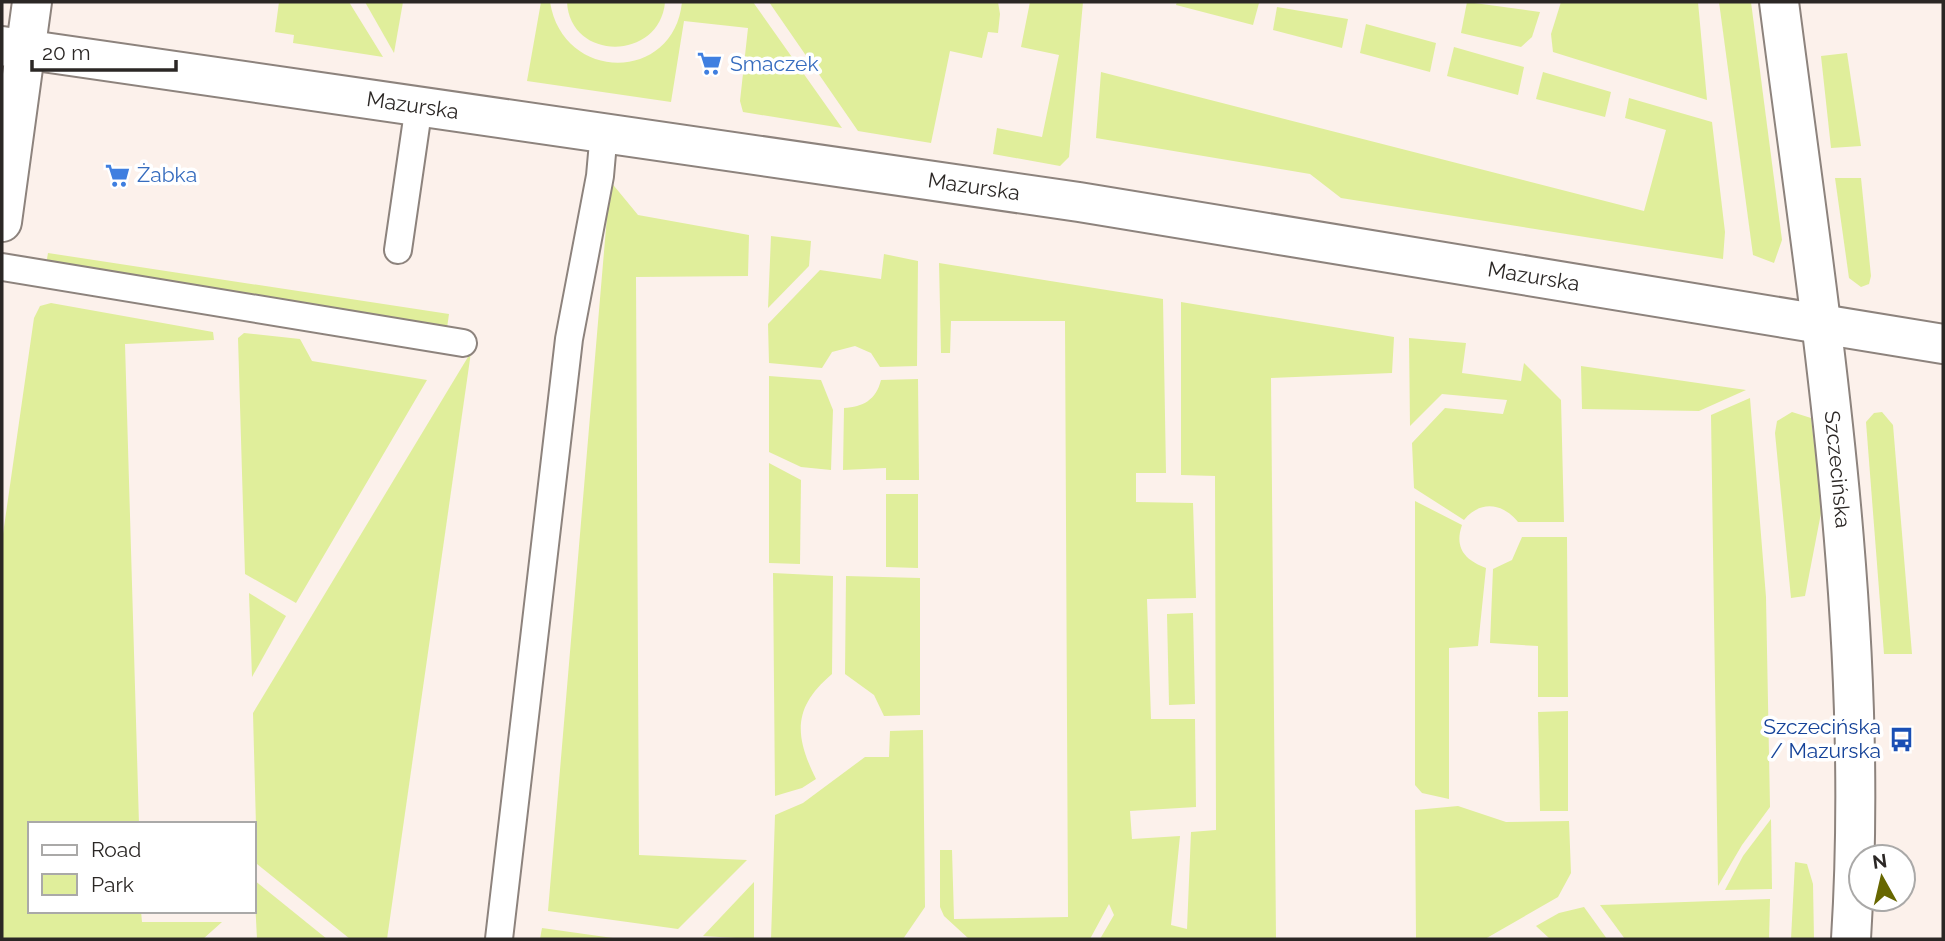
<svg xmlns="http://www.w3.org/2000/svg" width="1945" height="941" font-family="Raleway,sans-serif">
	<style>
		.green { fill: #e0ee9b }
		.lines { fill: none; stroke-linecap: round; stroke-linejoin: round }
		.service-casing { stroke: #8d837d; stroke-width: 30 }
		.minor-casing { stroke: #8d837d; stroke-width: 42 }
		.tertiary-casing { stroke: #8d837d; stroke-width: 42 }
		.service { stroke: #fff; stroke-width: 26 }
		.minor { stroke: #fff; stroke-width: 38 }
		.tertiary { stroke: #fff; stroke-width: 38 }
		.labels { text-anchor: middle; stroke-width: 7; stroke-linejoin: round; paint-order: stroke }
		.shop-label { font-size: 21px; fill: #366cbe; stroke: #fff; text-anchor: start }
		.street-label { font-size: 21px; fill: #2b2725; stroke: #fff }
		.transit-label { font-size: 21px; fill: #164399; stroke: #fff; text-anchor: end }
	</style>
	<rect width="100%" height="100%" fill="#fcf1eb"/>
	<!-- green -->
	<g class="green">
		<path d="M279,2h70l34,55 -90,-14 1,-8 -19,-3z"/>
		<path d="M365,2h38l-9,51z"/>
		<path d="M541,2h9c13,81 124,81 132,0h71l89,126 -99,-16 -3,-11 8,-73 -64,-7 -13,81 -144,-21z"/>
		<path d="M567,2h98c-5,59 -95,60 -98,0z"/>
		<path d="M769,2h229l2,12 -2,19 -10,-1 -6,26 -32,-7 -19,92 -73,-12z"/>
		<path d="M1030,2h53l-14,155 -9,9 -67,-12 4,-26 45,9 17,-82 -38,-8z"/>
		<path d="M1177,2h75l7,1 -6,22 -77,-20z"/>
		<path d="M1467,2l73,10 -8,25 -11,10 -60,-14z"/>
		<path d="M1561,2h137l9,98 -154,-48 -2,-18z"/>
		<path d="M1719,2h32l31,238 -8,23 -21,-8z"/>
		<path d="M1277,7l71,12 -6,29 -69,-18z"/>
		<path d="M1366,24l70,19 -6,29 -70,-19z"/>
		<path d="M1454,47l70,20 -6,28 -71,-19z"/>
		<path d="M1847,53l14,93 -30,2 -10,-92z"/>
		<path d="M1101,72l543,139 22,-81 -41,-12 4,-20 83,24 13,110 -2,27 -382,-61 -31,-24 -214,-36z"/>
		<path d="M1543,72l68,20 -6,25 -69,-18z"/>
		<path d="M1835,178h26l10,98 -2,8 -8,3 -12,-9z"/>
		<path d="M610,181l28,34 111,20 -1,41 -112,1 3,578 108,5 -69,69 -130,-18z"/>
		<path d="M771,236l40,5 -2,25 -41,42z"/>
		<path d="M48,253l401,61 -2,14 -401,-63z"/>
		<path d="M884,254l34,7 -1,105 -37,1 -9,-14 -16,-7 -23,6 -10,16 -53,-5 -1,-39 52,-54 61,9z"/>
		<path d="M939,263l224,36 3,174h-30v29l57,1 3,95 -49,1 4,120h44l1,88 -66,4 2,28 48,-3 -9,89 16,4 4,-97 25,-2 -1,-354 -34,-1v-173l213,35 -2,36 -121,5 5,561h-176l14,-24 -5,-11 -19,35h-121l-25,-23 -4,-9v-57h12l2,69 114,-2 -3,-596h-114l-1,32h-9z"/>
		<path d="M51,303l162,29 1,8 -89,4 14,480h-109v87h111l1,11h80l-19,17h-201v-398l32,-223 6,-12z"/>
		<path d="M244,333l56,6 12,22 115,19 -131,223 -51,-29 -7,-236z"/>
		<path d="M1409,338l57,5 -4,30 59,8 3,-18 37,37 3,122h-46c-15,-19 -38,-22 -54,-2l-50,-32 -2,-45 33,-35 58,6 4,-14 -65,-6 -32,32z"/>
		<path d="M471,352l-84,587h-37l-93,-75 -4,-151z"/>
		<path d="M1581,366l165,24 -47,21 -117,-2z"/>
		<path d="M769,376l52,4 12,30 -2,60 -30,-3 -32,-15z"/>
		<path d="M918,379l1,101h-33v-12l-43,2 1,-62c19,-1 32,-8 37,-28z"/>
		<path d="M1750,398l16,199 4,210 -28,38 -24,41 -7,-471z"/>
		<path d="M1792,412l19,6 11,90 -17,88 -14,2 -16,-165 2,-12z"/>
		<path d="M1882,412l11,13 19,229h-28l-18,-232 8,-9z"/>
		<path d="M769,463l32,17 -1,84 -31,-1z"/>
		<path d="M886,494h32v74l-32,-1z"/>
		<path d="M1415,501l47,24c-8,23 3,35 24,43l-8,78 -29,2v151l-27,-6 -7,-8z"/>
		<path d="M1522,537h45l1,160h-30v-51l-48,-3 3,-74 19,-9z"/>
		<path d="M773,573l60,3 -1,98c-39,33 -38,61 -16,105l-14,9 -27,8z"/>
		<path d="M846,576l74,2v137l-36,1 -10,-21 -29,-21z"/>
		<path d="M249,593l37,23 -34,61z"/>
		<path d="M1193,613l2,91 -26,1 -2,-91z"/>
		<path d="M1568,711v100h-28l-2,-99z"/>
		<path d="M923,730l2,177 -22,32h-132l4,-124 28,-12 62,-46h24l1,-26z"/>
		<path d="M1458,806l48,16 63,-1 2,52 -13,24 -73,42h-69l-1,-129z"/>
		<path d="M1771,819l1,70 -47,1 18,-34z"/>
		<path d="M1795,862l12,2 6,20 1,55h-23z"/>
		<path d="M254,880l73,59h-70z"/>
		<path d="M754,882v57l-51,-3z"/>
		<path d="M1770,899l-1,40h-144l-25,-34z"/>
		<path d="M1584,907l23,32h-57l-14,-13 23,-13z"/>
		<path d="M542,928l78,11h-80z"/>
	</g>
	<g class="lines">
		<defs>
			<g id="service">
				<path d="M398,250l21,-145"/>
				<path d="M2,267l461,76"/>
				<path d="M499,939l70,-600 31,-163 4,-45"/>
			</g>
			<g id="minor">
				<path id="s1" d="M2,46l1077,156 864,142"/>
				<path d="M2,222l30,-220"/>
			</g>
			<g id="tertiary">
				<path id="s2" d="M1779,2c40,311 92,622 72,937"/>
			</g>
		</defs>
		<!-- service casing -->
		<use href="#service" class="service-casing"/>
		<!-- minor casing -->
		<use href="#minor" class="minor-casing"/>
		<!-- tertiary casing -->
		<use href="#tertiary" class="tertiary-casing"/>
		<!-- service -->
		<use href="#service" class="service"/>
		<!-- minor -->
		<use href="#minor" class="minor"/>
		<!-- tertiary -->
		<use href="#tertiary" class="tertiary"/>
	</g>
	<!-- icons -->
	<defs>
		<symbol id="supermarket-bare" viewBox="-9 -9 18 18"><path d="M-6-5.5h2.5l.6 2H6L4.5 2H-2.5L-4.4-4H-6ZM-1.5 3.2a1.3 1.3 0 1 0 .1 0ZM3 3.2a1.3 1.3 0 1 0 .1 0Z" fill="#3f7fe0" stroke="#fff" stroke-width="2.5" paint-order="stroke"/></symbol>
		<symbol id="bus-bare" viewBox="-9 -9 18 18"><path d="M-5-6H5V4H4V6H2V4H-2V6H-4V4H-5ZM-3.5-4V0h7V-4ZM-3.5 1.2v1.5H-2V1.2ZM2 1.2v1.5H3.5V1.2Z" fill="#1a4fb4" stroke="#fff" stroke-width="2.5" paint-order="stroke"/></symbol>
	</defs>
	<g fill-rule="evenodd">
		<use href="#supermarket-bare" x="692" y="46" width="35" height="35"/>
		<use href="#supermarket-bare" x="100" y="158" width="35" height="35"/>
		<use href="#bus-bare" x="1884" y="722" width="35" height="35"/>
	</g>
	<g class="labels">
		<!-- shop labels -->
		<g class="shop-label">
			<text x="730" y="71">Smaczek</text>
			<text x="137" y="182">Żabka</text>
		</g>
		<!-- street labels -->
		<g class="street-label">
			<text dy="7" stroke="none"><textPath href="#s1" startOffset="415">Mazurska</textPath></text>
			<text dy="7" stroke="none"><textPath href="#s1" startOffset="982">Mazurska</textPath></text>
			<text dy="7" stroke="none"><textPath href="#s1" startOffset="1549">Mazurska</textPath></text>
			<text dy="7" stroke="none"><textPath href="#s2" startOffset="471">Szczecińska</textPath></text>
		</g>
		<!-- transit labels -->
		<g class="transit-label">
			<text x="1881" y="734">Szczecińska<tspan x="1881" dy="24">/ Mazurska</tspan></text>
		</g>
	</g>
	<!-- border -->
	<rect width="1945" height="941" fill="none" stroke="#2b2725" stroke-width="7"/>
	<!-- legend -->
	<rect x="28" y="822" width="228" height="91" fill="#ffffff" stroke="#aaa9a8" stroke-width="2"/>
	<rect x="42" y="845" width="35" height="10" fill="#ffffff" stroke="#aaa9a8" stroke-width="2"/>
	<text x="91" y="857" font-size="21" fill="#2b2725">Road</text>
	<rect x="42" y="874" width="35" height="21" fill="#e0ee9b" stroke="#aaa9a8" stroke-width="2"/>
	<text x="91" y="892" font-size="21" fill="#2b2725">Park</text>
	<!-- north arrow -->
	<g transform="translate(1882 878) rotate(352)"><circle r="33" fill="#ffffff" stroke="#aaa9a8" stroke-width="2"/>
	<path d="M0-5L12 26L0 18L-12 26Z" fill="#676700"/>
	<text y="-10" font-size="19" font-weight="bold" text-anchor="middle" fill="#2b2725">N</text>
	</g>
	<!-- scale -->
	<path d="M32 60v10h144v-10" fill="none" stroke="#2b2725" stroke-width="3.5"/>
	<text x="42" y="60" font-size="21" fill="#2b2725" stroke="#ffffff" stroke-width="5" paint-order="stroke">20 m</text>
</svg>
